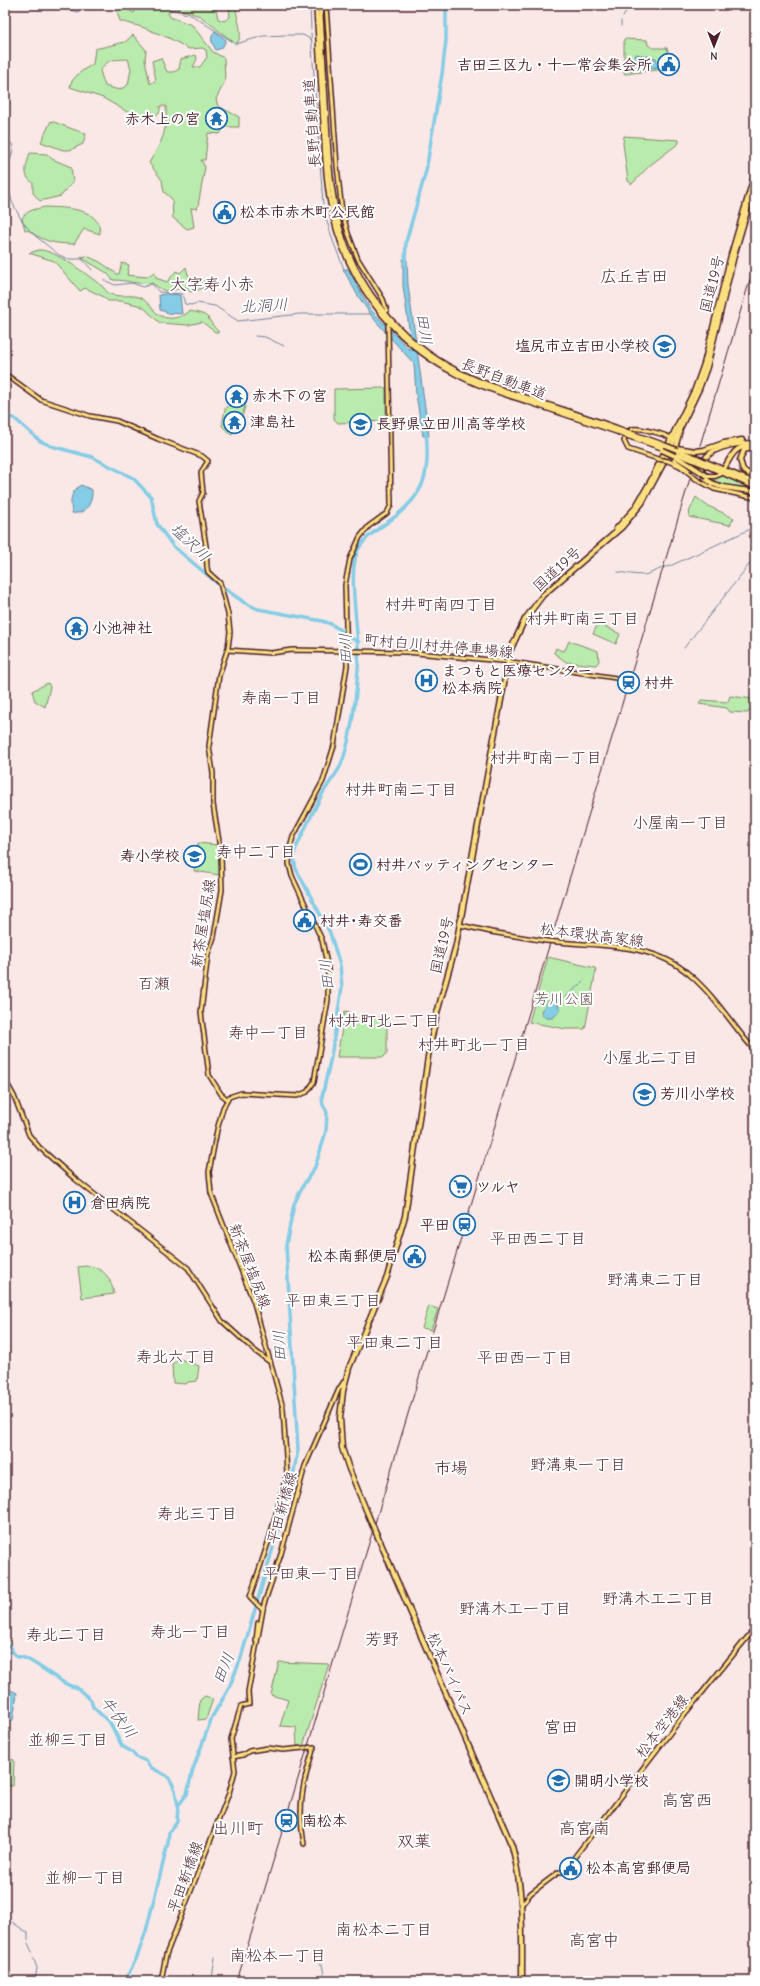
<svg xmlns="http://www.w3.org/2000/svg" width="760" height="1986" font-family="'Comic Neue','Klee One',sans-serif">
	<style>
		.green { fill: #b9ecac; stroke: #82866c; fill-rule: evenodd }
		.water { fill: #85cce6; stroke: #6d879b }
		.lines { fill: none; stroke-linecap: round; stroke-linejoin: round }
		.stream { stroke: #6d879b; stroke-width: 1 }
		.river { stroke: #85cce6; stroke-width: 3.5 }
		.major-casing { stroke: #4a1f2b; stroke-width: 6 }
		.highway-casing { stroke: #4a1f2b; stroke-width: 7 }
		.major { stroke: #fbe080; stroke-width: 3 }
		.highway { stroke: #fbe080; stroke-width: 4 }
		.rail { stroke: #4a1f2b; stroke-width: 1 }
		.major-bridge-casing { stroke: #4a1f2b; stroke-width: 6; stroke-linecap: butt }
		.highway-bridge-casing { stroke: #4a1f2b; stroke-width: 7; stroke-linecap: butt }
		.major-bridge { stroke: #fbe080; stroke-width: 3 }
		.highway-bridge { stroke: #fbe080; stroke-width: 4 }
		.labels { text-anchor: middle; stroke-width: 4; stroke-linejoin: round; paint-order: stroke }
		.poi-label { font-size: 15px; font-weight: bold; fill: #4a1f2b; stroke: #fff; text-anchor: start }
		.street-label { font-size: 15px; fill: #4a1f2b; stroke: #fff }
		.park-label { font-size: 15px; fill: #66524b; stroke: #fff }
		.water-label { font-size: 16px; font-style: italic; fill: #5c5363; stroke: #fff }
		.neighbourhood-label { font-size: 16px; fill: #4a1f2b; stroke: #fff }
		.quarter-label { font-size: 17px; fill: #4a1f2b; stroke: #fff }
	</style>
	<rect width="100%" height="100%" fill="#fae8e6"/>
	<filter id="ink" filterUnits="userSpaceOnUse"><feTurbulence type="fractalNoise" baseFrequency=".025" numOctaves="2"/><feDisplacementMap in="SourceGraphic" scale="8" xChannelSelector="R" yChannelSelector="G"/><feConvolveMatrix kernelMatrix="1 2 1 2 8 2 1 2 1" color-interpolation-filters="sRGB"/></filter>
	<g filter="url(#ink)">
		<!-- green -->
		<g class="green">
			<path d="M115,5h5l14,8 1,-3 -7,-5h87l3,14 6,2 6,-4 -1,-12h7c-1,13 10,29 0,39l-36,-28 -25,-8 -7,4 2,5 22,8 21,27 11,6 1,23 -9,18 2,7 21,11v10h-15l-4,7 -12,-1 -3,27h-4l4,7 -7,39 -1,3 -6,-1 3,19 -7,2 -14,-11 -1,-19 -8,-7 -2,-12 -13,-17c14,-24 18,-30 17,-57h-6v7l-15,6 -7,-1 -35,-20 -33,-11c1,-10 15,-18 23,-23l2,-15 30,-7 8,-7 13,15 -1,10 5,24 6,-4 -4,-19 9,-3 6,14h7l5,-3 2,-10 15,-4 1,4 -4,8h7l7,-10 -1,-7 -4,-2 -13,1 -20,-11 -27,-11 -22,-6zM128,59l3,10 -3,16 -9,5 -14,-4 -5,-15c9,-13 12,-11 28,-12z"/>
			<path d="M624,39l23,1 1,5 5,3h14l6,20 -48,6 -1,-1z"/>
			<path d="M51,121l35,13 -3,10 -13,6h-7l-22,-8z"/>
			<path d="M624,136l55,4v3l-30,23 -17,18 -4,-3 -5,-38z"/>
			<path d="M30,153l17,1 5,5 19,8 2,15 -12,14 -21,5 -7,-8v-10c-12,-8 -6,-19 -3,-30z"/>
			<path d="M45,207c20,1 56,0 55,27l-16,-5 -10,15c-13,0 -24,-1 -35,-7 -6,-3 -7,-6 -14,-7l-3,-12c5,-8 14,-9 23,-11z"/>
			<path d="M39,250c15,-1 50,26 63,36 2,2 4,5 6,7 10,6 23,0 33,5 8,4 12,14 20,18 9,5 22,1 29,-5 25,5 14,7 29,21h-4l-13,-10 -14,3 -28,-2 -16,-15 -6,-3 -18,-4h-12l-6,-5 -17,-8 -5,3 -26,-30 -25,-8z"/>
			<path d="M87,256l13,6 17,12h2l3,-11 7,2 -2,10 19,2 9,-5 1,6 11,4 9,-11 4,2 6,-6 2,8 10,4v3l-4,1 -1,4 7,-1 4,-6 4,1v3c-5,5 -11,7 -18,8l-3,-5c-18,3 -18,9 -35,-4 -16,2 -24,-3 -39,-3l-6,-7 -27,-16z"/>
			<path d="M386,388v33l-48,2 -4,-4v-30z"/>
			<path d="M246,394h2c-4,16 -6,29 -17,41l-9,-9 3,-17 9,-7 1,-6z"/>
			<path d="M722,475l33,14v1l-41,-8 -8,-5 10,1z"/>
			<path d="M696,497l10,8 28,13 -4,7 -41,-8 1,-7z"/>
			<path d="M598,623l22,11 -4,10 -23,-10z"/>
			<path d="M569,641l29,10 1,10 -3,4 -30,-3 -12,-9 2,-5 6,3 3,-1z"/>
			<path d="M48,683l2,4 -5,20 -10,-6 -3,-10z"/>
			<path d="M730,696l23,3 1,3 -6,11 -18,-1 -3,-4 -28,-4 2,-4 27,2z"/>
			<path d="M198,843l21,2 1,30 -26,-4z"/>
			<path d="M548,957l47,11 1,2 -11,59h-19l-37,-7z"/>
			<path d="M345,1011l5,1v5l37,1v35l-3,4h-47z"/>
			<path d="M86,1266c17,1 25,11 28,28l-32,4 -4,-31z"/>
			<path d="M429,1306l9,3 -7,21 -9,-2z"/>
			<path d="M180,1359l19,7 -2,15 -9,1 -2,2 -13,-1 -1,-19z"/>
			<path d="M279,1662l50,2 -26,82h-6l-1,-19 -16,-1 8,-26 -17,-5z"/>
			<path d="M205,1696l8,3 -7,20 -8,1 2,-20z"/>
			<path d="M12,1759l2,1 -1,26h-8v-23l5,-1z"/>
		</g>
		<!-- water -->
		<g class="water">
			<path d="M215,31l11,9 -4,8 -6,2c-4,-7 -7,-12 -1,-19z"/>
			<path d="M636,54l20,4 2,9 -13,2 -4,2 -2,-1h-11l-1,-5 7,-5z"/>
			<path d="M403,259l4,1 1,25 21,151h-6l-7,-41 -2,-31 -41,-46 -15,-22 -15,-27h5l22,40 40,41v-15l-7,-49z"/>
			<path d="M165,294l15,1 2,19 -14,-1 -8,-3 -1,-15z"/>
			<path d="M81,485l11,5c1,12 -6,25 -20,23 -2,-12 -2,-21 9,-28z"/>
			<path d="M550,999l4,2 7,8 -8,9h-7l-4,-3 -1,-4z"/>
			<path d="M5,1687l12,6 -4,27 -8,1z"/>
		</g>
		<g class="lines">
			<!-- stream -->
			<g class="stream">
				<path d="M52,5l26,7 6,-7"/>
				<path d="M138,5l7,4 8,-2 15,1 25,8 43,28 27,-8 24,-1h16l9,5"/>
				<path d="M310,5l1,24"/>
				<path d="M623,17l7,-12"/>
				<path d="M621,21v5"/>
				<path d="M311,33l12,171"/>
				<path d="M5,138l7,6 1,6 -7,26 6,26 10,19 11,13 26,21 10,4h13l10,11"/>
				<path d="M323,209l10,32 11,28"/>
				<path d="M104,280l11,5 17,-2 11,4 9,-3 7,8 23,2 3,10 6,1 6,-2 18,3 23,15 62,-7h70"/>
				<path d="M255,336l10,1 19,9"/>
				<path d="M618,572c8,1 17,3 25,3 9,-1 18,-8 27,-9l85,-39"/>
				<path d="M684,648l71,-91"/>
				<path d="M557,1006l27,-26"/>
				<path d="M5,1907h2"/>
				<path d="M7,1910l1,9"/>
				<path d="M12,1922l16,11v7"/>
				<path d="M28,1943l4,9"/>
				<path d="M33,1957l4,11 -2,13"/>
				<path d="M320,1964h2l3,17"/>
				<path d="M212,1979l3,-22"/>
			</g>
			<!-- river -->
			<g class="river">
				<path d="M405,264l1,-22 20,-71 16,-97 4,-34v-35"/>
				<path d="M5,417l9,1 26,23 11,5 41,11 41,21 18,19 6,27 16,22 45,38 27,19 13,6 64,12 9,3 14,9"/>
				<path d="M349,637l10,5"/>
				<path d="M5,1644l6,3 1,4 5,6c11,-4 48,32 59,30l15,13 2,7 17,16 12,23 10,6 4,5 10,4 4,6 17,9 4,5 4,9 3,16"/>
				<path d="M125,1981l12,-24 9,-26 22,-88 1,-11 8,-11 1,-15 9,-12 5,-22 20,-55 16,-27 12,-29 51,-175 7,-36 -12,-205 8,-41 10,-20 11,-17 6,-19 5,-17 1,-19 -4,-7 -1,-8 9,-40 11,-70 -2,-22 -10,-32 -34,-64 -2,-10 1,-9c9,-19 18,-39 28,-57 5,-9 12,-17 17,-26 11,-25 16,-70 18,-98 3,-31 -11,-91 -1,-117 5,-12 18,-21 28,-28 38,-26 46,-46 41,-92"/>
			</g>
			<defs>
				<g id="major">
					<path d="M326,5l11,161 5,46 6,21 10,26 25,40 4,12"/>
					<path d="M5,374l36,26 49,16 27,5 41,18 44,17 6,5 -7,11 2,21 -4,8 7,45 1,21 1,5 12,11 8,31 2,18 -2,16 -9,27 -10,71 4,27v31l8,50 1,36 -8,47 -6,17 -7,58 8,63 12,19 6,5"/>
					<path d="M675,450l5,-18"/>
					<path d="M673,455l1,5 16,11"/>
					<path d="M658,459l-30,-10 -4,-8c2,-18 18,-12 30,-9 6,2 13,3 18,7"/>
					<path d="M668,461l12,5 8,6"/>
					<path d="M696,479l18,10 41,9"/>
					<path d="M227,650l44,3 21,-3 114,2 106,10 104,16"/>
					<path d="M460,925l31,7 55,9"/>
					<path d="M557,942c44,4 97,1 133,33 25,21 43,51 65,76"/>
					<path d="M5,1080l9,16 15,39 10,12 36,32 113,89 34,53 33,30 15,11"/>
					<path d="M261,1608l-11,-11 19,-57 18,-67 -4,-65 -29,-105 -43,-110 -2,-21 8,-42 6,-22 6,-11 12,-4 56,3 10,-4 7,-10 14,-82v-31l-6,-29 -30,-64 -3,-12 1,-16 3,-11 30,-56 11,-35 13,-80 -2,-81 5,-26 10,-22 9,-11 18,-13 4,-8 -3,-180"/>
					<path d="M256,1641l2,-18"/>
					<path d="M233,1757l10,-2 6,-4 19,-3 15,2 31,-3c-11,35 -17,60 -10,97"/>
					<path d="M522,1904l9,-11 28,-21h4l120,-156 72,-88"/>
					<path d="M161,1981l5,-26 63,-162 6,-22 -4,-32 10,-33 8,-2 -1,-12 16,-88 17,-50 24,-88 34,-77 6,-9"/>
				</g>
				<g id="highway">
					<path d="M316,5c3,37 5,75 7,112 2,28 2,56 7,84 13,75 61,140 128,174 22,12 47,19 71,27 29,10 59,20 89,30"/>
					<path d="M320,5c2,35 4,70 6,106 2,35 3,70 11,105 14,67 62,126 122,156 23,12 47,19 71,27 30,10 59,19 89,30"/>
					<path d="M630,433l34,12"/>
					<path d="M628,436l35,12"/>
					<path d="M755,444c-16,-3 -54,4 -53,25 0,6 3,10 8,13 12,8 31,6 45,10"/>
					<path d="M755,447l-11,3 -4,10 3,10 12,8"/>
					<path d="M677,448l19,3"/>
					<path d="M677,450l18,7"/>
					<path d="M704,450l20,-7 18,-3"/>
					<path d="M675,453l18,7"/>
					<path d="M675,456l15,9"/>
					<path d="M706,462l49,21"/>
					<path d="M705,465l50,22"/>
					<path d="M725,467c6,-11 11,-22 26,-21"/>
					<path d="M707,476h8l5,-2"/>
					<path d="M616,529l19,-21 15,-26 45,-93 9,-25 27,-109 24,-82"/>
					<path d="M372,1524l-23,-55 -7,-21 -2,-30 3,-27 6,-23 38,-91 18,-61 24,-166 8,-37 19,-68 54,-294 15,-32 18,-24 79,-68 20,-24 20,-37 37,-77 8,-22 27,-111 21,-72"/>
					<path d="M378,1537l134,309c12,44 10,89 10,135"/>
				</g>
			</defs>
			<!-- major casing -->
			<use href="#major" class="major-casing"/>
			<!-- highway casing -->
			<use href="#highway" class="highway-casing"/>
			<!-- major -->
			<use href="#major" class="major"/>
			<!-- highway -->
			<use href="#highway" class="highway"/>
			<!-- rail -->
			<path class="rail" d="M237,1981l518,-1718"/>
			<defs>
				<g id="major-bridge">
					<path d="M658,459l10,2"/>
					<path d="M688,472l8,7"/>
					<path d="M546,941l11,1"/>
				</g>
				<g id="highway-bridge">
					<path d="M619,429l11,4"/>
					<path d="M618,432l10,4"/>
					<path d="M664,445l13,5"/>
					<path d="M662,450l13,6"/>
					<path d="M696,451l8,-1"/>
					<path d="M695,457l11,5"/>
					<path d="M693,460l12,5"/>
					<path d="M690,465l17,11"/>
					<path d="M372,1524l6,13"/>
				</g>
			</defs>
			<!-- major-bridge casing -->
			<use href="#major-bridge" class="major-bridge-casing"/>
			<!-- highway-bridge casing -->
			<use href="#highway-bridge" class="highway-bridge-casing"/>
			<!-- major-bridge -->
			<use href="#major-bridge" class="major-bridge"/>
			<!-- highway-bridge -->
			<use href="#highway-bridge" class="highway-bridge"/>
		</g>
	</g>
	<!-- icons -->
	<defs>
		<symbol id="civic-ring" viewBox="-11 -11 22 22"><circle r="9.5" fill="#fff" stroke="#1f6fb2" stroke-width="1.5"/><path d="M-.6-6.5H3V-4.5H.6V-3L4-1V1h2V6H-6V1h2V-1L-.6-3ZM-1.2 2.5V6h2.4V2.5Z" fill="#1f6fb2"/></symbol>
		<symbol id="temple-ring" viewBox="-11 -11 22 22"><circle r="9.5" fill="#fff" stroke="#1f6fb2" stroke-width="1.5"/><path d="M0-6L5-2H3V0L6.5 2.5H4V6H1.5V3h-3V6H-4V2.5H-6.5L-3 0V-2H-5Z" fill="#1f6fb2"/></symbol>
		<symbol id="school-ring" viewBox="-11 -11 22 22"><circle r="9.5" fill="#fff" stroke="#1f6fb2" stroke-width="1.5"/><path d="M0-5L7-2L0 1L-7-2ZM-4 1L0 2.5L4 1V4Q0 6-4 4Z" fill="#1f6fb2"/></symbol>
		<symbol id="hospital-ring" viewBox="-11 -11 22 22"><circle r="9.5" fill="#fff" stroke="#1f6fb2" stroke-width="1.5"/><path d="M-5-5h3v3.5h4V-5h3V5h-3V1.5h-4V5h-3Z" fill="#1f6fb2"/></symbol>
		<symbol id="station-ring" viewBox="-11 -11 22 22"><circle r="9.5" fill="#fff" stroke="#1f6fb2" stroke-width="1.5"/><path d="M-3-6H3Q5-6 5-4V2Q5 4 3 4L4.5 6H3L1.5 4h-3L-3 6H-4.5L-3 4Q-5 4-5 2V-4Q-5-6-3-6ZM-3.5-4v3h7v-3ZM-3.5 1v1.5H-2V1ZM2 1v1.5H3.5V1Z" fill="#1f6fb2"/></symbol>
		<symbol id="stadium-ring" viewBox="-11 -11 22 22"><circle r="9.5" fill="#fff" stroke="#1f6fb2" stroke-width="1.5"/><path d="M0-5a6.5 5 0 1 0 0 10a6.5 5 0 1 0 0-10ZM-3.5-1.8h7v3.6h-7Z" fill="#1f6fb2"/></symbol>
		<symbol id="supermarket-ring" viewBox="-11 -11 22 22"><circle r="9.5" fill="#fff" stroke="#1f6fb2" stroke-width="1.5"/><path d="M-6-5.5h2.5l.6 2H6L4.5 2H-2.5L-4.4-4H-6ZM-1.5 3.2a1.3 1.3 0 1 0 .1 0ZM3 3.2a1.3 1.3 0 1 0 .1 0Z" fill="#1f6fb2"/></symbol>
	</defs>
	<g fill-rule="evenodd">
		<use href="#civic-ring" x="656" y="52" width="25" height="25"/>
		<use href="#temple-ring" x="204" y="106" width="25" height="25"/>
		<use href="#civic-ring" x="212" y="200" width="25" height="25"/>
		<use href="#school-ring" x="652" y="334" width="25" height="25"/>
		<use href="#temple-ring" x="224" y="384" width="25" height="25"/>
		<use href="#temple-ring" x="222" y="410" width="25" height="25"/>
		<use href="#school-ring" x="348" y="412" width="25" height="25"/>
		<use href="#temple-ring" x="64" y="616" width="25" height="25"/>
		<use href="#hospital-ring" x="414" y="668" width="25" height="25"/>
		<use href="#station-ring" x="616" y="670" width="25" height="25"/>
		<use href="#school-ring" x="182" y="844" width="25" height="25"/>
		<use href="#stadium-ring" x="348" y="852" width="25" height="25"/>
		<use href="#civic-ring" x="292" y="908" width="25" height="25"/>
		<use href="#school-ring" x="632" y="1082" width="25" height="25"/>
		<use href="#supermarket-ring" x="448" y="1174" width="25" height="25"/>
		<use href="#hospital-ring" x="62" y="1190" width="25" height="25"/>
		<use href="#station-ring" x="452" y="1212" width="25" height="25"/>
		<use href="#civic-ring" x="402" y="1244" width="25" height="25"/>
		<use href="#school-ring" x="546" y="1768" width="25" height="25"/>
		<use href="#station-ring" x="274" y="1808" width="25" height="25"/>
		<use href="#civic-ring" x="558" y="1856" width="25" height="25"/>
	</g>
	<g class="labels">
		<!-- poi labels -->
		<g class="poi-label">
			<text x="652" y="70" text-anchor="end">吉田三区九・十一常会集会所</text>
			<text x="200" y="124" text-anchor="end">赤木上の宮</text>
			<text x="240" y="217">松本市赤木町公民館</text>
			<text x="650" y="351" text-anchor="end">塩尻市立吉田小学校</text>
			<text x="252" y="401">赤木下の宮</text>
			<text x="250" y="427">津島社</text>
			<text x="376" y="429">長野県立田川高等学校</text>
			<text x="92" y="633">小池神社</text>
			<text x="442" y="676">まつもと医療センター<tspan x="442" dy="17">松本病院</tspan></text>
			<text x="644" y="688">村井</text>
			<text x="180" y="861" text-anchor="end">寿小学校</text>
			<text x="376" y="870">村井バッティングセンター</text>
			<text x="320" y="926">村井･寿交番</text>
			<text x="660" y="1099">芳川小学校</text>
			<text x="476" y="1192">ツルヤ</text>
			<text x="90" y="1208">倉田病院</text>
			<text x="450" y="1230" text-anchor="end">平田</text>
			<text x="398" y="1261" text-anchor="end">松本南郵便局</text>
			<text x="574" y="1786">開明小学校</text>
			<text x="302" y="1826">南松本</text>
			<text x="586" y="1873">松本高宮郵便局</text>
		</g>
		<!-- street labels -->
		<g class="street-label">
			<text transform="translate(312 123) rotate(-94)" y="5">長野自動車道</text>
			<text transform="translate(712 284) rotate(-76)" y="5">国道19号</text>
			<text transform="translate(504 379) rotate(21)" y="5">長野自動車道</text>
			<text transform="translate(557 569) rotate(-42)" y="5">国道19号</text>
			<text transform="translate(439 646) rotate(5)" y="5">町村白川村井停車場線</text>
			<text transform="translate(203 923) rotate(-81)" y="5">新茶屋塩尻線</text>
			<text transform="translate(592 935) rotate(7)" y="5">松本環状高家線</text>
			<text transform="translate(442 945) rotate(-77)" y="5">国道19号</text>
			<text transform="translate(250 1266) rotate(69)" y="5">新茶屋塩尻線</text>
			<text transform="translate(282 1508) rotate(-75)" y="5">平田新橋線</text>
			<text transform="translate(450 1674) rotate(66)" y="5">松本バイパス</text>
			<text transform="translate(662 1726) rotate(-52)" y="5">松本空港線</text>
			<text transform="translate(185 1877) rotate(-70)" y="5">平田新橋線</text>
		</g>
		<!-- park labels -->
		<g class="park-label">
			<text x="564" y="1004">芳川公園</text>
		</g>
		<!-- water labels -->
		<g class="water-label">
			<text transform="translate(264 305) rotate(-3)" y="6">北洞川</text>
			<text transform="translate(425 329) rotate(82)" y="6">田川</text>
			<text transform="translate(191 542) rotate(44)" y="6">塩沢川</text>
			<text transform="translate(345 649) rotate(-92)" y="6">田川</text>
			<text transform="translate(326 975) rotate(-96)" y="6">田川</text>
			<text transform="translate(279 1346) rotate(-93)" y="6">田川</text>
			<text transform="translate(223 1668) rotate(-68)" y="6">田川</text>
			<text transform="translate(119 1717) rotate(53)" y="6">牛伏川</text>
		</g>
		<!-- neighbourhood labels -->
		<g class="neighbourhood-label">
			<text x="441" y="610">村井町南四丁目</text>
			<text x="583" y="624">村井町南三丁目</text>
			<text x="281" y="703">寿南一丁目</text>
			<text x="546" y="763">村井町南一丁目</text>
			<text x="401" y="795">村井町南二丁目</text>
			<text x="680" y="828">小屋南一丁目</text>
			<text x="256" y="857">寿中二丁目</text>
			<text x="154" y="989">百瀬</text>
			<text x="384" y="1026">村井町北二丁目</text>
			<text x="268" y="1038">寿中一丁目</text>
			<text x="474" y="1050">村井町北一丁目</text>
			<text x="650" y="1063">小屋北二丁目</text>
			<text x="538" y="1244">平田西二丁目</text>
			<text x="655" y="1285">野溝東二丁目</text>
			<text x="333" y="1306">平田東三丁目</text>
			<text x="395" y="1348">平田東二丁目</text>
			<text x="176" y="1362">寿北六丁目</text>
			<text x="525" y="1363">平田西一丁目</text>
			<text x="578" y="1470">野溝東一丁目</text>
			<text x="197" y="1519">寿北三丁目</text>
			<text x="311" y="1579">平田東一丁目</text>
			<text x="658" y="1604">野溝木工二丁目</text>
			<text x="515" y="1614">野溝木工一丁目</text>
			<text x="190" y="1637">寿北一丁目</text>
			<text x="66" y="1640">寿北二丁目</text>
			<text x="68" y="1745">並柳三丁目</text>
			<text x="85" y="1883">並柳一丁目</text>
			<text x="384" y="1935">南松本二丁目</text>
			<text x="278" y="1961">南松本一丁目</text>
		</g>
		<!-- quarter labels -->
		<g class="quarter-label">
			<text x="634" y="282">広丘吉田</text>
			<text x="212" y="290">大字寿小赤</text>
			<text x="451" y="1474">市場</text>
			<text x="382" y="1645">芳野</text>
			<text x="561" y="1733">宮田</text>
			<text x="687" y="1806">高宮西</text>
			<text x="238" y="1834">出川町</text>
			<text x="584" y="1834">高宮南</text>
			<text x="414" y="1847">双葉</text>
			<text x="594" y="1946">高宮中</text>
		</g>
	</g>
	<!-- margin -->
	<rect width="760" height="1986" fill="none" stroke="#fff" stroke-width="20"/>
	<rect x="10" y="10" width="740" height="1966" fill="none" stroke="#4a1f2b" stroke-width="1.5" filter="url(#ink)"/>
	<!-- north arrow -->
	<g transform="translate(714 46) rotate(180)" stroke="#ffffff" stroke-width="3" paint-order="stroke">
	<path d="M0-3L7 15L0 10L-7 15Z" fill="#4a1f2b"/>
	<text y="-6" font-size="11" font-weight="bold" text-anchor="middle" fill="#4a1f2b">N</text>
	</g>
</svg>
